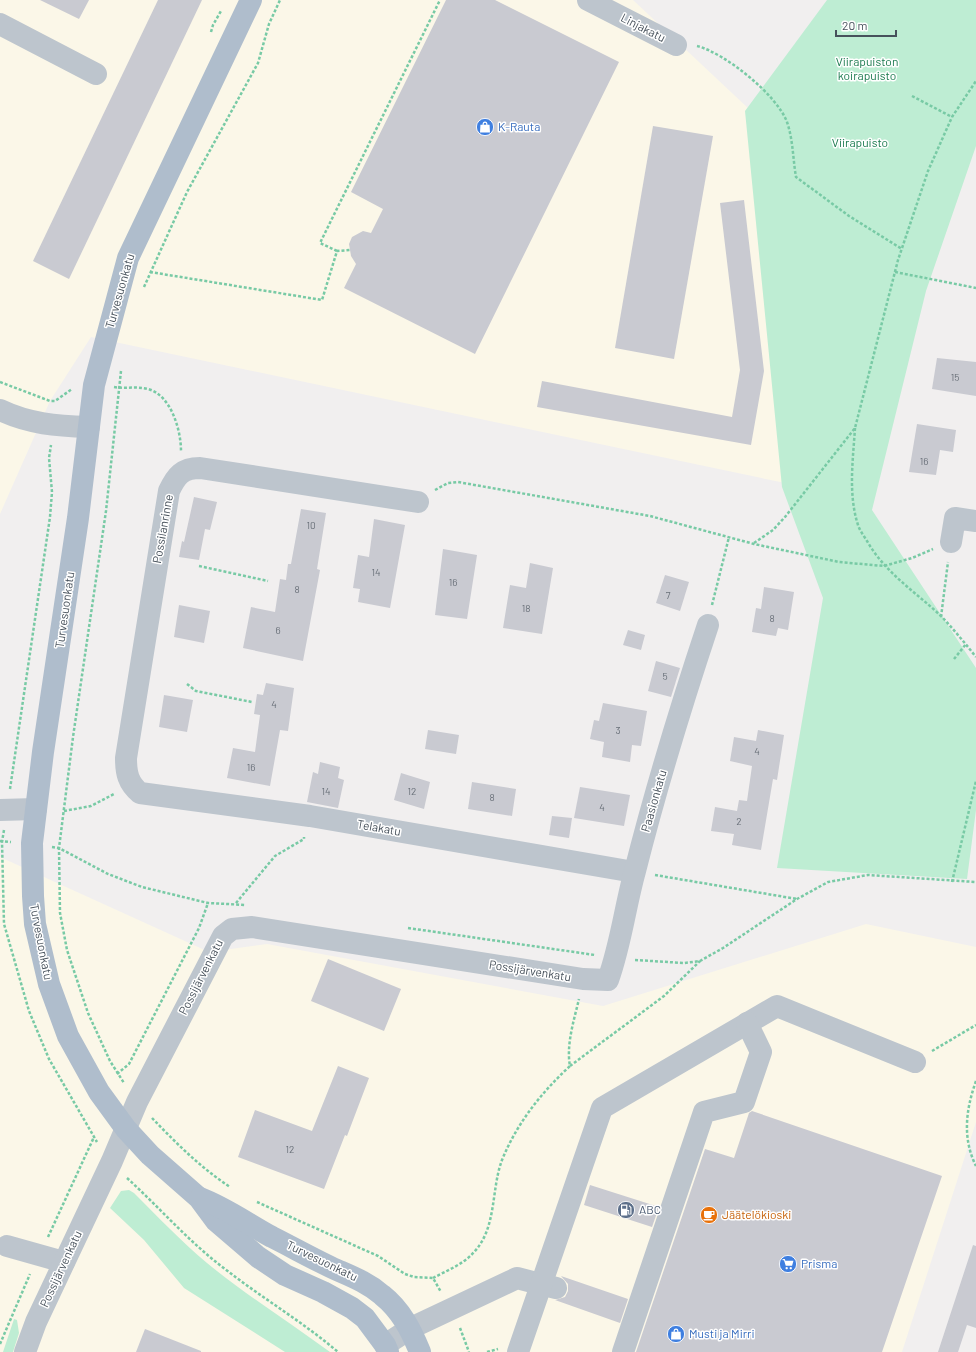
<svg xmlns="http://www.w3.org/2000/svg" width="976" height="1352" font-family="Barlow,sans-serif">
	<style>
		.commercial { fill: #fbf7e8 }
		.green { fill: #beedd3 }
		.building { fill: #c9cad1 }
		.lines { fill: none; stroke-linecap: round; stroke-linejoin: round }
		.path { stroke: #78caa5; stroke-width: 2.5; stroke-dasharray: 3 2; stroke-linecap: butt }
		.minor { stroke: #bdc5cd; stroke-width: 22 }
		.major { stroke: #afbdcc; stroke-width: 22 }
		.labels { text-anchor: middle; stroke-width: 3; stroke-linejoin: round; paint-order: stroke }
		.number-label { font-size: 10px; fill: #686f78 }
		.street-label { font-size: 12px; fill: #47515b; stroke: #fff }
		.park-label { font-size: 12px; fill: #1a7a4e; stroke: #fff }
		.shop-label { font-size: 12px; fill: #366cbe; stroke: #fff; text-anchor: start }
		.service-label { font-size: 12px; fill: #4e5e75; stroke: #fff; text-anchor: start }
		.food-label { font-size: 12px; fill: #c56008; stroke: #fff; text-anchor: start }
	</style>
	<rect width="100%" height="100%" fill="#f1efef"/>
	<!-- commercial -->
	<g class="commercial">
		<path d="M0,0h633l116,109 36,374 -694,-146 -41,64 -50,113z"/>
		<path d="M0,857l209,95 58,-8 336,62 263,-82 110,23v175l-74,230h-902z"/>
	</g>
	<!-- green -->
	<g class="green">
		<path d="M827,0h149v146l-50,145 -54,219 104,158v142l-9,69 -190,-11 46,-270 -41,-111 -37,-376z"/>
		<path d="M129,1190l5,3c24,24 47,48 73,70 39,32 82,59 123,89h-45l-101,-64 -40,-48 -34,-32 11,-17z"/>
		<path d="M14,1319l3,1 2,13 -6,19h-10z"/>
	</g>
	<!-- building -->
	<g class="building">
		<path d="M40,0h49l-10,19z"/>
		<path d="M158,0h44l-133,279 -36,-18z"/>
		<path d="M446,0h49l124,62 -144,292 -131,-66 12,-24 -5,-8 -2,-12 3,-7 11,-6 8,2 12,-24 -32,-17z"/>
		<path d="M653,126l60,10 -39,223 -59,-11z"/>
		<path d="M744,200l20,171 -13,74 -214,-38 5,-26 190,36 8,-47 -20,-167z"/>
		<path d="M937,358l39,4v34l-44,-7z"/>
		<path d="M917,424l39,6 -3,22 -13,-2 -4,25 -27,-3z"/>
		<path d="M194,497l23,5 -7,28 -5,-1 -6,31 -20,-3 3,-16 2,1z"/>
		<path d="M301,509l25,4 -9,56 3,1 -17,91 -60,-13 8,-41 24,5 5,-33 6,1 2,-16h3z"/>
		<path d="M374,519l31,6 -15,83 -32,-6 2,-13 -7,-1 5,-33 11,2z"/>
		<path d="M443,549l34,6 -10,64 -32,-4z"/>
		<path d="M530,563l23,5 -11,66 -39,-6 7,-43 16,3z"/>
		<path d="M665,575l24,7 -9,29 -24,-8z"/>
		<path d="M764,587l30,5 -6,38 -10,-2 -2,8 -24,-4 4,-24 5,1z"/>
		<path d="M179,605l31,6 -6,32 -30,-6z"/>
		<path d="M628,630l17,5 -4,15 -18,-5z"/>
		<path d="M656,661l24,7 -9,29 -23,-6z"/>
		<path d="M266,683l28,5 -6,43 -8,-1 -10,56 -43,-8 6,-30 22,4 5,-37 -6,-1 3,-20 6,1z"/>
		<path d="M164,695l29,5 -6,32 -28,-5z"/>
		<path d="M603,703l44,8 -6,35 -9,-1 -2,17 -28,-5 2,-15 -14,-3 4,-19 5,1z"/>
		<path d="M428,730l31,5 -3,19 -31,-5z"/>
		<path d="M758,730l26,5 -7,45 -4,-1 -12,71 -29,-5 2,-11 -23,-3 4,-24 22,4 2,-11 8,1 5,-35 -22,-5 4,-24 22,4z"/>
		<path d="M320,762l20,5 -2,11 6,2 -6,28 -31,-6 6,-30 5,2z"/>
		<path d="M401,773l29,9 -6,27 -30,-9z"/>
		<path d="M472,782l44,7 -4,27 -44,-7z"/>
		<path d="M580,787l50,8 -6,31 -50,-8z"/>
		<path d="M552,816l20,2 -3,20 -20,-3z"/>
		<path d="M328,959l73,30 -17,42 -73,-30z"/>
		<path d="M338,1066l31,12 -22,58 -2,-1 -21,54 -86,-32 17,-47 57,21z"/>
		<path d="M752,1111l190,65 -60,176h-246l69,-203 29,9 15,-45z"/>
		<path d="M590,1185l69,22 -7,20 -68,-22z"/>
		<path d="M973,1245l3,1v82l-9,-3 -9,27h-20z"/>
		<path d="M561,1276l67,23 -8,24 -65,-23 10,-3 3,-6v-7z"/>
		<path d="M145,1329l56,22v1h-65z"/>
	</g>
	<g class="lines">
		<!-- path -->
		<g class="path">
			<path d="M211,32l2,-7 8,-14"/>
			<path d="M697,46c28,7 80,49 90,76 6,17 6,38 9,55l53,39 53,33"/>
			<path d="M912,96l40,21"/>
			<path d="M337,251l-17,-8 120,-243"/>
			<path d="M150,272l172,28 15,-49 13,-1"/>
			<path d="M895,272l81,16"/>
			<path d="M144,287l43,-95 71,-129 11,-39 11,-24"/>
			<path d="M121,371l-15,140 -33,226 -14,111 1,65 7,37 21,63 22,48 14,22"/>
			<path d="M0,382l50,19h5l17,-12"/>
			<path d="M114,387c11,2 22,-1 34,2 23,6 33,41 33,62"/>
			<path d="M855,428c-2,32 -7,66 3,97 2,6 6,11 9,16 19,33 49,51 75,76 12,13 23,26 34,40"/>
			<path d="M435,490l13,-7 10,-1 192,34 104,28 85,18 45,4 28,-8 21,-9"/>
			<path d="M754,543l19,-13 12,-13 70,-89 43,-168 30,-89 24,-54 24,-36"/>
			<path d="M199,566l69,15"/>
			<path d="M712,605l17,-68"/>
			<path d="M941,617l7,-55"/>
			<path d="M954,659l12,-15"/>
			<path d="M187,684l9,7 56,11"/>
			<path d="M10,789l40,-272 2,-25 -3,-34 2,-13"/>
			<path d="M64,811l27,-5 23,-12"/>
			<path d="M4,830l-2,12 2,82 25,87 20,48 48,83"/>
			<path d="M0,841l11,1"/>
			<path d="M52,847l7,1 49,26 34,13 66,16 38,2"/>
			<path d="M655,875l142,24"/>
			<path d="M952,882l24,-101"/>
			<path d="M236,903l39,-47 29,-17v-2"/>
			<path d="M408,928l187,27"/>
			<path d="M635,960l49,3 16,-2 23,-13 74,-49 31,-17 40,-7 108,7"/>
			<path d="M932,1051l44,-26"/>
			<path d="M570,1066l94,-70 36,-35"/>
			<path d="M117,1074l12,-10 70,-136 9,-25"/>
			<path d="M976,1081c-10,28 -14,57 0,85"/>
			<path d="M152,1118c24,25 49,50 78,69"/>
			<path d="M127,1178c33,30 62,64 98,91 37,29 78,53 113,83"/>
			<path d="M257,1202l121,54 27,18 9,3 19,1 8,14"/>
			<path d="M48,1237l46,-100"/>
			<path d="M433,1278c13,-7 31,-14 41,-26 23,-24 17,-63 28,-92 15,-37 39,-67 68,-94 -4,-21 4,-46 9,-67"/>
			<path d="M460,1328l9,24"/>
			<path d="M0,1344l30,-70"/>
			<path d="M487,1352l11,-3"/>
		</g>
		<!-- minor -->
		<g class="minor">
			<path d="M588,0l88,45"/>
			<path d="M0,24l96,50"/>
			<path d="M0,410c29,14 57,16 89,17"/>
			<path d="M418,502l-218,-34c-18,0 -24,8 -31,23l-43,267c0,15 2,25 14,35l170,23 324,56"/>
			<path d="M951,542l4,-24 21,3"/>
			<path d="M0,810l36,-1"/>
			<path d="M7,1246l57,16"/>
			<path d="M385,1345l26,-17 106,-50 39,10"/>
			<path d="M25,1352l11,-30 76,-161 25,-59 86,-166 9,-7 20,-2 331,52 25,1c13,-36 17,-73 27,-109 21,-83 46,-165 73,-246"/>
			<path d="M518,1352l84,-244 175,-102 138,56"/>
			<path d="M623,1352l81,-240 40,-10 17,-50 -14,-29"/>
		</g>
		<!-- major -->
		<g class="major">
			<path d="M251,0l-123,258 -34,127 -16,133 -35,234 -11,91 1,53 2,28 14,60 19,52 31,56 27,37 24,26 49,43 17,23 42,36 27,18 38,17 29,16 13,10 20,27 3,7"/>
			<path d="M200,1198c26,10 48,26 72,39 22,11 43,23 65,33 16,7 31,13 45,25 19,15 29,35 38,57"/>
		</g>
	</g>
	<!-- icons -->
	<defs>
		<symbol id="shop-disc" viewBox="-11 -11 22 22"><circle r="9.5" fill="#3f7fe0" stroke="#fff"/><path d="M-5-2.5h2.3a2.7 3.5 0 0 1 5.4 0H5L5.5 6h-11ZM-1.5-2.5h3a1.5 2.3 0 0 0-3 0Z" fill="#fff"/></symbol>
		<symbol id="fuel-disc" viewBox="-11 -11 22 22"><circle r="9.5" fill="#5c6f8a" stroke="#fff"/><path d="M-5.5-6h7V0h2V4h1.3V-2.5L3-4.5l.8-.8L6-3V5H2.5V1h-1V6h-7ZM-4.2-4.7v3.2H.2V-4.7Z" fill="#fff"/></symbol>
		<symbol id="cafe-disc" viewBox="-11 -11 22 22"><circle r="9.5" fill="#e8710a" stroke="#fff"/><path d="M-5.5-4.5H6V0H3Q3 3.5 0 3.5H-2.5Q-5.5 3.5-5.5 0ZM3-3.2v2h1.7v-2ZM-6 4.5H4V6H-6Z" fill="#fff"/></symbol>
		<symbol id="supermarket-disc" viewBox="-11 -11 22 22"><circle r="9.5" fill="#3f7fe0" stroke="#fff"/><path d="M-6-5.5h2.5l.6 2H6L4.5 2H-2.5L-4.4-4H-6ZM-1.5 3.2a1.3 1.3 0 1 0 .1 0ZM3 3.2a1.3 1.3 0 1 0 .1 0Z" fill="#fff"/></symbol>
	</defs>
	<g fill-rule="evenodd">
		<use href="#shop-disc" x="475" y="117" width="20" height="20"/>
		<use href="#fuel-disc" x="616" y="1200" width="20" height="20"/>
		<use href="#cafe-disc" x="699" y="1205" width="20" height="20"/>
		<use href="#supermarket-disc" x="778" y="1254" width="20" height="20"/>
		<use href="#shop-disc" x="666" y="1324" width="20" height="20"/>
	</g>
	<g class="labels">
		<!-- number labels -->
		<g class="number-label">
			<text x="955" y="381">15</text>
			<text x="924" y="465">16</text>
			<text x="311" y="529">10</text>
			<text x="376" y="576">14</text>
			<text x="453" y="586">16</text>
			<text x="297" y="593">8</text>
			<text x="668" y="599">7</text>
			<text x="526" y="612">18</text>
			<text x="772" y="622">8</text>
			<text x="278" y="634">6</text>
			<text x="665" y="680">5</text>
			<text x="274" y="708">4</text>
			<text x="618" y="734">3</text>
			<text x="757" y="755">4</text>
			<text x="251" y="771">16</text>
			<text x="326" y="795">14</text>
			<text x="412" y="795">12</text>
			<text x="492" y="801">8</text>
			<text x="602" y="811">4</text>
			<text x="739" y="825">2</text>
			<text x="290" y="1153">12</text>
		</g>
		<!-- street labels -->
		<g class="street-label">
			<text transform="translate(643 28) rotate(27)" y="4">Linjakatu</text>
			<text transform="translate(120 291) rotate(-74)" y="4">Turvesuonkatu</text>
			<text transform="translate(163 529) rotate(-80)" y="4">Possilanrinne</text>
			<text transform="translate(65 610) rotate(-82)" y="4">Turvesuonkatu</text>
			<text transform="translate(654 801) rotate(-74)" y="4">Paasionkatu</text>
			<text transform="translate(379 828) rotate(10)" y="4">Telakatu</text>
			<text transform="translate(41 942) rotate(79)" y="4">Turvesuonkatu</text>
			<text transform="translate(530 971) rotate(9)" y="4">Possijärvenkatu</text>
			<text transform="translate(201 977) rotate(-63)" y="4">Possijärvenkatu</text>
			<text transform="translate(322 1261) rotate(26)" y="4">Turvesuonkatu</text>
			<text transform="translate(61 1269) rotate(-65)" y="4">Possijärvenkatu</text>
		</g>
		<!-- park labels -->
		<g class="park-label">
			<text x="867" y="66">Viirapuiston<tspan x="867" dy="14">koirapuisto</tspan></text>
			<text x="860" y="147">Viirapuisto</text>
		</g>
		<!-- shop labels -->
		<g class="shop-label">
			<text x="498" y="131">K-Rauta</text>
			<text x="801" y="1268">Prisma</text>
			<text x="689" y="1338">Musti ja Mirri</text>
		</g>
		<!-- service labels -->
		<g class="service-label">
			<text x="639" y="1214">ABC</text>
		</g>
		<!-- food labels -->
		<g class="food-label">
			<text x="722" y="1219">Jäätelökioski</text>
		</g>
	</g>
	<!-- scale -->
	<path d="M836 30v6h60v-6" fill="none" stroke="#47515b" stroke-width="2"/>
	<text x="842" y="30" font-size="12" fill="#47515b" stroke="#ffffff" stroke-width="3" paint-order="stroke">20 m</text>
</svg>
